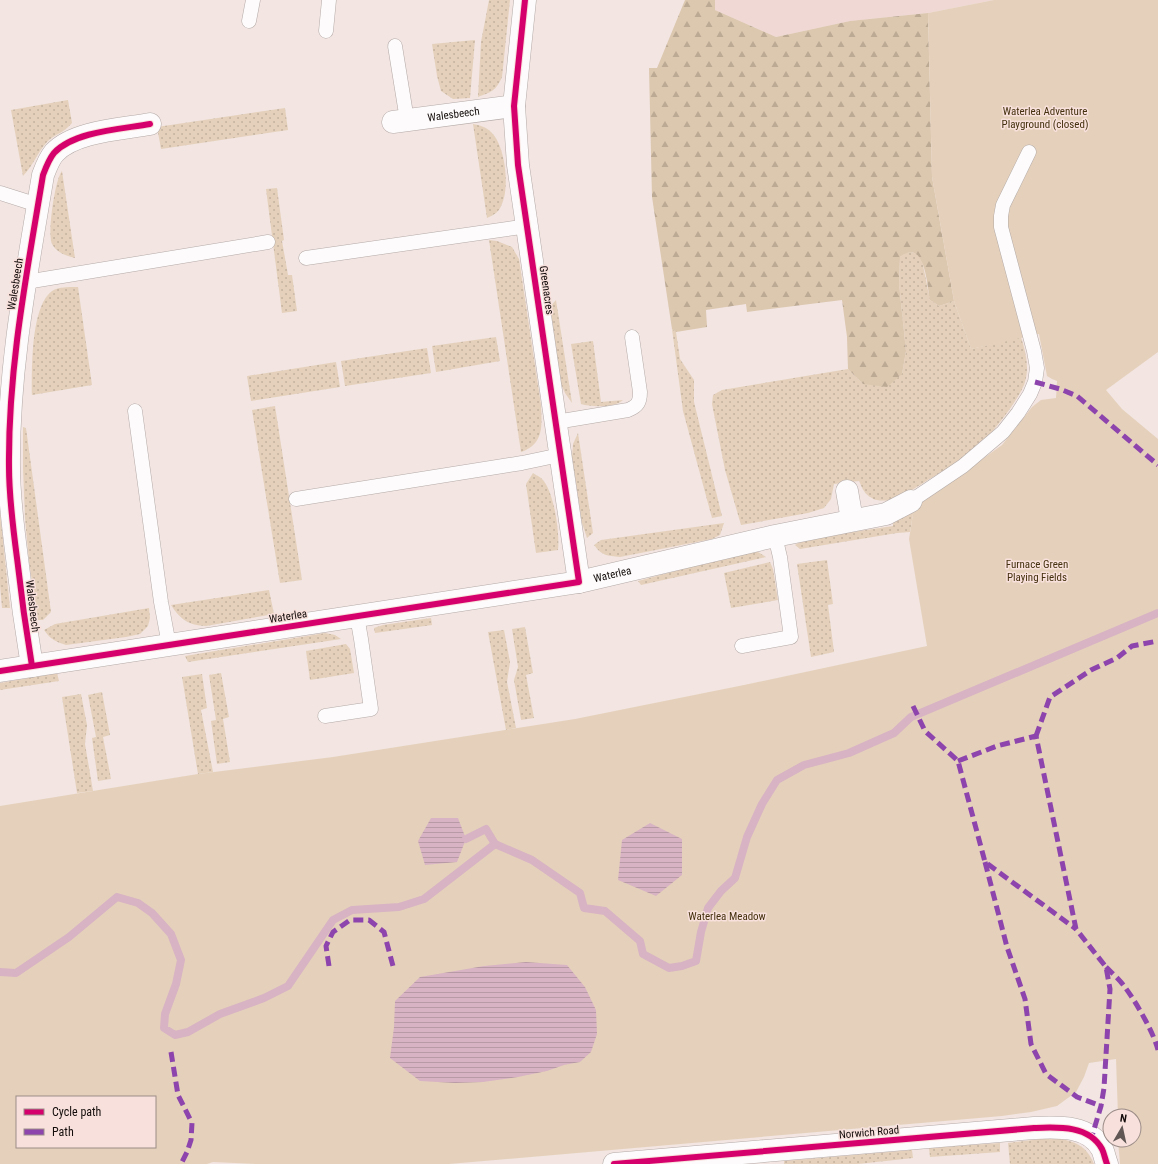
<svg xmlns="http://www.w3.org/2000/svg" width="1158" height="1164" font-family="'Roboto Condensed',sans-serif">
	<style>
		.built { fill: #f0d9d4 }
		.grass { fill: url(#grass-dots) }
		.forest { fill: url(#forest-firs) }
		.park { fill: #e5d1bb; fill-rule: evenodd }
		.water { fill: url(#water-rules) }
		.lines { fill: none; stroke-linecap: round; stroke-linejoin: round }
		.stream { stroke: #d8b3c3; stroke-width: 8 }
		.service-casing { stroke: #b4aaa8; stroke-width: 15 }
		.minor-casing { stroke: #b4aaa8; stroke-width: 23 }
		.service { stroke: #fdfbfb; stroke-width: 14 }
		.minor { stroke: #fdfbfb; stroke-width: 22 }
		.quiet { stroke: #8e44ad; stroke-width: 5; stroke-dasharray: 10 5; stroke-linecap: butt }
		.cycleway-casing { stroke: #f8e1dc; stroke-width: 8 }
		.cycleway { stroke: #d6006c; stroke-width: 6 }
		.labels { text-anchor: middle; stroke-width: 3; stroke-linejoin: round; paint-order: stroke }
		.park-label { font-size: 11px; fill: #44300e; stroke: #f8e1dc }
		.street-label { font-size: 11px; fill: #130c0b; stroke: #f8e1dc }
	</style>
	<defs>
		<pattern id="grass-dots" width="8" height="8" patternUnits="userSpaceOnUse"><rect width="8" height="8" fill="#e5d1bb"/><path d="M2 2h.1M6 6h.1" fill="none" stroke="#c4b29f" stroke-width="1.8" stroke-linecap="round"/></pattern>
		<pattern id="forest-firs" width="22" height="20" patternUnits="userSpaceOnUse"><rect width="22" height="20" fill="#dcc7af"/><path d="M5 1l3.5 6h-7zM16 11l3.5 6h-7z" fill="#bcaa95"/></pattern>
		<pattern id="water-rules" width="6" height="5" patternUnits="userSpaceOnUse"><rect width="6" height="5" fill="#d8b3c3"/><path d="M0 2.5h6" fill="none" stroke="#b899a6"/></pattern>
	</defs>
	<rect width="100%" height="100%" fill="#f2e5e2"/>
	<!-- built -->
	<path class="built" d="M715,0h279l-66,13 -78,8 -74,16 -61,-27z"/>
	<!-- grass -->
	<g class="grass">
		<path d="M489,0h21l-8,77c-6,14 -11,15 -24,20l3,-55z"/>
		<path d="M475,40l-5,58 -17,1 -12,-8 -4,-15 -5,-32z"/>
		<path d="M68,100l4,23c-8,10 -17,11 -25,19 -10,11 -14,24 -24,34l-12,-66z"/>
		<path d="M285,108l3,22 -127,19 -4,-22z"/>
		<path d="M473,124c6,1 14,3 19,9 13,13 18,54 10,71 -3,8 -8,11 -15,14z"/>
		<path d="M62,171l13,87c-9,-2 -19,-6 -23,-14 -5,-9 3,-65 10,-73z"/>
		<path d="M277,188l7,52 -2,1 6,34h4l5,36 -15,2 -16,-124z"/>
		<path d="M489,240l8,1 15,6 7,12 22,146c1,21 3,39 -20,47z"/>
		<path d="M911,252l6,2 5,6 8,40 9,6 15,-5 17,48 50,-12c5,16 9,32 3,48 -7,17 -30,46 -43,59 -14,13 -32,23 -48,33 -14,8 -28,19 -43,23 -4,1 -15,1 -18,-2 -7,-3 -10,-10 -13,-17l-25,3 -3,15 -7,9 -16,5 -67,12 -16,-55 -13,-66 1,-9 9,-5 126,-21 15,15 39,-10 4,-23 -7,-67 1,-27 5,-4z"/>
		<path d="M78,287l14,98 -60,10c0,-24 -2,-96 24,-106 6,-2 15,-2 22,-2z"/>
		<path d="M556,300l16,103 -7,-10 -4,-9 -12,-76z"/>
		<path d="M672,329l4,3 4,27 14,21v22l28,114 -10,2 -29,-107z"/>
		<path d="M496,337l4,24 -64,11 -4,-26z"/>
		<path d="M593,341l8,61 22,-2c-8,8 -32,7 -42,4l-10,-60z"/>
		<path d="M427,348l4,25 -86,13 -4,-25z"/>
		<path d="M336,362l4,25 -89,14 -4,-25z"/>
		<path d="M275,406l27,174 -22,3 -28,-173z"/>
		<path d="M23,427l3,1 25,184 -8,8h-5l-9,-58 -4,-44 -2,-50z"/>
		<path d="M578,433l15,100 -6,5 -5,-15 -10,-66 1,-13z"/>
		<path d="M533,473c2,2 6,3 8,5 13,11 19,56 17,72l-22,3 -10,-69z"/>
		<path d="M914,508l-4,24 -13,1 -97,16 -5,-4 10,-6 88,-13v-8z"/>
		<path d="M0,512l10,96h-8l-2,-23z"/>
		<path d="M724,523l-4,12 -8,4 -92,18c-13,-1 -19,-2 -26,-12l7,-5z"/>
		<path d="M750,551l8,1 8,5 -125,28 -3,-4z"/>
		<path d="M827,560l6,44 -5,1 6,47 -23,5 -14,-93z"/>
		<path d="M770,562l3,7 5,31 -47,8 -7,-35z"/>
		<path d="M269,590l5,24 -68,12c-18,-1 -25,-6 -35,-21z"/>
		<path d="M149,608l1,10 -2,8 -8,8 -14,3 -60,8c-10,-3 -16,-6 -22,-15l11,-6z"/>
		<path d="M431,618l1,7 -57,8 -1,-5 9,-3z"/>
		<path d="M525,627l8,46 -7,2 8,43 -13,2 -7,-40 4,-13 -6,-38z"/>
		<path d="M504,630l6,32 -3,20 9,46 -10,2 -18,-98z"/>
		<path d="M325,633l10,2 6,4 -153,23 -3,-6z"/>
		<path d="M346,644l4,5 4,24 -44,7 -4,-29z"/>
		<path d="M57,673l2,8 -59,9v-7z"/>
		<path d="M221,673l8,44 -6,2 7,43 -13,2 -6,-43 5,-1 -7,-45z"/>
		<path d="M202,674l5,34 -6,2 12,62 -15,2 -16,-97z"/>
		<path d="M102,692l8,43 -7,2 8,42 -13,2 -6,-43 4,-1 -8,-42z"/>
		<path d="M81,694l6,31 -2,19 8,47 -16,2 -15,-96z"/>
		<path d="M1049,1138c20,1 37,5 45,26h-84l-2,-21z"/>
		<path d="M1000,1143v9l-70,5 -1,-9z"/>
		<path d="M912,1150l1,8 -55,6h-74v-3z"/>
	</g>
	<!-- forest -->
	<path class="forest" d="M685,0h30v10l61,27 74,-16 78,-8 4,164 22,124 -15,5 -9,-6c-3,-15 -5,-63 -30,-43l-1,27 7,67 -4,23 -15,13 -24,-3 -15,-15 -1,-32 -5,-37 -95,12 -1,-8 -40,6 1,17 -31,5 -4,-3 -20,-132 -3,-129h8z"/>
	<!-- park -->
	<path class="park" d="M994,0h164v352l-52,38 16,19 36,30v725h-38l-2,-24h16v-24h-16l-2,-57 -27,4 -5,14 -8,15 -19,14 -26,6 -29,4 -553,48h-193l-43,-2 -6,2h-207v-358l198,-32 135,-17 242,-38 169,-34 183,-39 -18,-107 5,-31 88,-63 30,-38 9,-7 15,-2 1,-17 -5,-2 -5,-3 -8,-42 -68,15 -17,-48 -22,-124 -4,-164zM17,1097h138v50h-138z"/>
	<!-- water -->
	<g class="water">
		<path d="M431,818h27l8,21 -9,23 -32,3 -7,-24z"/>
		<path d="M650,823l32,16v36l-26,21 -38,-16 4,-40z"/>
		<path d="M526,962l41,3 18,22 11,23 1,24 -6,18 -11,10 -16,3 -17,6 -29,6 -35,5 -28,1 -35,-2 -30,-23 4,-31 1,-26 25,-24 64,-11z"/>
	</g>
	<g class="lines">
		<!-- stream -->
		<g class="stream">
			<path d="M466,839l20,-10 9,15 37,16 48,33 4,15 21,3 35,30 3,13 26,14 13,-2 14,-5 5,-29 7,-24 13,-17 14,-13 12,-41 15,-33 15,-24 27,-15 45,-12 45,-20 17,-16 247,-104"/>
			<path d="M0,972l16,1 53,-36 48,-40 21,6 14,10 19,21 10,26 -5,24 -11,30 -1,14 11,7 13,-3 32,-18 44,-16 24,-12 45,-66 19,-10 47,-3 25,-8 71,-55"/>
		</g>
		<defs>
			<g id="service">
				<path d="M249,21l4,-21"/>
				<path d="M326,31l3,-31"/>
				<path d="M395,46l12,74"/>
				<path d="M0,193l38,12"/>
				<path d="M306,258l222,-32"/>
				<path d="M26,282l242,-40"/>
				<path d="M135,411l26,191 8,43"/>
				<path d="M556,422l72,-12c10,-4 12,-8 12,-18l-8,-55"/>
				<path d="M296,499l226,-36 38,-8"/>
				<path d="M911,501l52,-35 40,-34 15,-19 12,-19 5,-12 2,-14 -3,-17 -33,-124v-11l2,-11 26,-53"/>
				<path d="M742,646l49,-9 -11,-80 -5,-21"/>
				<path d="M325,716l46,-7 -10,-70 -4,-23"/>
			</g>
			<g id="minor">
				<path d="M525,0l-11,106 4,59 61,417"/>
				<path id="s1" d="M393,122l121,-16"/>
				<path d="M847,491l5,29"/>
				<path d="M32,666c-6,-36 -11,-72 -15,-108 -4,-30 -8,-61 -8,-91 -1,-99 18,-195 34,-292 3,-8 6,-16 11,-22 20,-22 69,-24 96,-29"/>
				<path id="s2" d="M0,671l579,-89 196,-46 111,-22 25,-13"/>
				<path d="M614,1164l420,-36c24,-1 55,-3 68,21 2,4 3,10 5,15"/>
			</g>
		</defs>
		<!-- service casing -->
		<use href="#service" class="service-casing"/>
		<!-- minor casing -->
		<use href="#minor" class="minor-casing"/>
		<!-- service -->
		<use href="#service" class="service"/>
		<!-- minor -->
		<use href="#minor" class="minor"/>
		<!-- quiet -->
		<g class="quiet">
			<path d="M1035,382l25,7 17,7 81,69"/>
			<path d="M913,706l12,25 33,30 27,101 91,67"/>
			<path d="M1036,736l14,-39 41,-27 26,-12 15,-12 26,-5"/>
			<path d="M958,761l39,-15 39,-10 40,193 30,38 4,22 -6,99 -3,18 -9,30"/>
			<path d="M985,862l22,85 18,52 6,45 15,30 31,23 24,9"/>
			<path d="M329,966l-3,-20 7,-14 17,-12h19l15,12 10,38"/>
			<path d="M1106,967c6,6 13,12 18,19 11,14 30,47 34,64"/>
			<path d="M171,1052l7,43 14,28 -1,17 -4,12 -6,12"/>
		</g>
		<defs>
			<g id="cycleway">
				<path d="M32,666c-6,-36 -11,-72 -15,-108 -4,-30 -8,-61 -8,-91 -1,-99 18,-195 34,-292 3,-8 6,-16 11,-22 20,-22 69,-24 96,-29"/>
				<path d="M0,671l579,-89 -61,-417 -4,-59 11,-106"/>
				<path d="M614,1164l420,-36c24,-1 55,-3 68,21 2,4 3,10 5,15"/>
			</g>
		</defs>
		<!-- cycleway casing -->
		<use href="#cycleway" class="cycleway-casing"/>
		<!-- cycleway -->
		<use href="#cycleway" class="cycleway"/>
	</g>
	<g class="labels">
		<!-- park labels -->
		<g class="park-label">
			<text x="1045" y="115">Waterlea Adventure<tspan x="1045" dy="13">Playground (closed)</tspan></text>
			<text x="1037" y="568">Furnace Green<tspan x="1037" dy="13">Playing Fields</tspan></text>
			<text x="727" y="920">Waterlea Meadow</text>
		</g>
		<!-- street labels -->
		<g class="street-label">
			<text dy="4" stroke="none"><textPath href="#s1" startOffset="61">Walesbeech</textPath></text>
			<text transform="translate(15 284) rotate(-81)" y="4">Walesbeech</text>
			<text transform="translate(547 290) rotate(82)" y="4">Greenacres</text>
			<text dy="4" stroke="none"><textPath href="#s2" startOffset="620">Waterlea</textPath></text>
			<text transform="translate(33 606) rotate(83)" y="4">Walesbeech</text>
			<text transform="translate(288 616) rotate(-9)" y="4">Waterlea</text>
			<text transform="translate(869 1132) rotate(-5)" y="4">Norwich Road</text>
		</g>
	</g>
	<!-- legend -->
	<rect x="16" y="1096" width="140" height="52" fill="#f8e1dc" stroke="#9c8c88"/>
	<rect x="24" y="1109" width="20" height="6" fill="#d6006c" stroke="#9c8c88"/>
	<text x="52" y="1116" font-size="12" fill="#130c0b">Cycle path</text>
	<rect x="24" y="1129" width="20" height="6" fill="#8e44ad" stroke="#9c8c88"/>
	<text x="52" y="1136" font-size="12" fill="#130c0b">Path</text>
	<!-- north arrow -->
	<g transform="translate(1122 1128) rotate(9)"><circle r="19" fill="#f8e1dc" stroke="#9c8c88"/>
	<path d="M0-3L7 15L0 10L-7 15Z" fill="#615856"/>
	<text y="-6" font-size="11" font-weight="bold" text-anchor="middle" fill="#130c0b">N</text>
	</g>
</svg>
